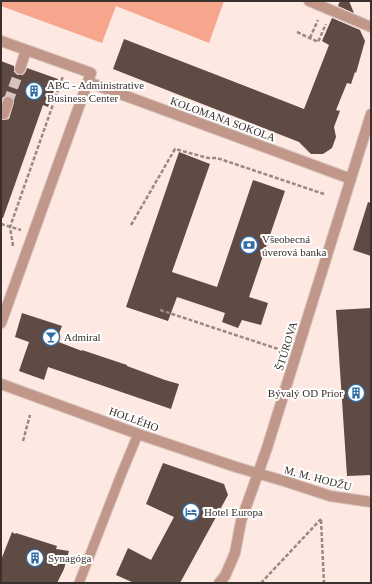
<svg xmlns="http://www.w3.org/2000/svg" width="372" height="584" font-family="'Times New Roman',serif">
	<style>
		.green { fill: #f6a68c }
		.building { fill: #5f4a44 }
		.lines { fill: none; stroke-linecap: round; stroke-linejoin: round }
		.street-tunnel { stroke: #d7c4be; stroke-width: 10; stroke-dasharray: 10 5; stroke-linecap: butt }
		.lane-casing { stroke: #d7c4be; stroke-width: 11 }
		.street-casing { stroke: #d7c4be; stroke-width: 12 }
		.path { stroke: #988984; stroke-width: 2.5; stroke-dasharray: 4 2; stroke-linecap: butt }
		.lane { stroke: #c19789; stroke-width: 9 }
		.street { stroke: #c19789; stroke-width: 10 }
		.labels { text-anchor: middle; stroke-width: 4; stroke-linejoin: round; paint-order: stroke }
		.poi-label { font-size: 11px; fill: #3a302d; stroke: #fff; text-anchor: start }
		.street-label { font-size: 11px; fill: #3a302d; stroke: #fff }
	</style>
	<rect width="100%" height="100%" fill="#fee9e2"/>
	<!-- green -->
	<path class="green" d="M1,1h223l-15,42 -93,-37 -14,37 -101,-37z"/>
	<!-- building -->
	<g class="building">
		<path d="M340,1h9l5,12 -16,-7z"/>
		<path d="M332,18l28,12 5,11 -9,32 -1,-1 -4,12 -4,-1 -11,27 4,1 -6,16 2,10 -4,11 -9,6h-12l-12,-12 -186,-73 11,-30 180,70 25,-64 -7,-4z"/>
		<path d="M1,61l13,5v5l2,3 2,1 6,-1 2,-3 1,-3 31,11 -10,28 -5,-2 -40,113h-2v-98h4l4,-1 1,-3 4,-15 -1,-4 -6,-1 -4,1 -2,5z"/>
		<path d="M179,152l31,12 -38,108 45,15 36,-107 32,11 -36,106 19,6 -7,22 -19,-5 -4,8 -16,-6 3,-9 -48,-16 -9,24 -42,-14z"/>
		<path d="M368,202l3,1v53l-18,-6z"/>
		<path d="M371,308v167l-24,1 -11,-166z"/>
		<path d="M22,313l40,13 -6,15 26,10v-1l45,15v1l38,14 14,4 -8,25 -123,-42 -4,13 -25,-9 10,-29 -14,-5z"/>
		<path d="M163,463l61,21 4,11 -48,88h-46l-18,-8 12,-27 23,12 23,-43 -28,-13z"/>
		<path d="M12,532l3,2 1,-1 41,13 -1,3 13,2 -5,18 -7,14h-56v-23z"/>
	</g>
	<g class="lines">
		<!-- street-tunnel -->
		<path class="street-tunnel" d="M8,102l12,-33"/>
		<defs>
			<path id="lane" d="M79,583l42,-108 17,-41"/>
			<g id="street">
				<path d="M309,1l62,26"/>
				<path d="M1,41l90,32 -90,250"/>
				<path d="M20,69l6,-19"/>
				<path d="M88,82l263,97"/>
				<path d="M1,113l3,1 4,-12"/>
				<path d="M1,384l137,50 98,33 48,14 46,15 41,6"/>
				<path d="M219,583l6,-7 10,-23 6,-32 26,-73 104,-334"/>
			</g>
		</defs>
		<!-- lane casing -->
		<use href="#lane" class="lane-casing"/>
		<!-- street casing -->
		<use href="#street" class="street-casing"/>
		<!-- path -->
		<g class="path">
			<path d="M297,32l21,10 8,-18"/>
			<path d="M310,38l8,-18"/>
			<path d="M1,224l20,6"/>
			<path d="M131,225l44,-76 33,9h9l107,36"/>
			<path d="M13,246l-3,-19 53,-151"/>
			<path d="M160,310l121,40"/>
			<path d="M23,441l7,-26"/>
			<path d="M321,520l3,63"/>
			<path d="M261,583l60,-64"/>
		</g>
		<!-- lane -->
		<use href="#lane" class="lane"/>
		<!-- street -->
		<use href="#street" class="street"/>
	</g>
	<!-- icons -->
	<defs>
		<symbol id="building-ring" viewBox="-11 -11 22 22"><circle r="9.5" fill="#fff" stroke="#306da4" stroke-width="1.5"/><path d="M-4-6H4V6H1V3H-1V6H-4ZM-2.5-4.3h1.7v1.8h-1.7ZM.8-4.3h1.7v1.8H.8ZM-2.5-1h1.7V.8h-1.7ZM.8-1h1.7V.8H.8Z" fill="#306da4"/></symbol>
		<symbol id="bank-ring" viewBox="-11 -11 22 22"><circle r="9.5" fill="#fff" stroke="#306da4" stroke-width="1.5"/><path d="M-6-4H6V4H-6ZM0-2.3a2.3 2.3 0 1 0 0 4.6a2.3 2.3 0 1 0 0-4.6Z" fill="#306da4"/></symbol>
		<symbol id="bar-ring" viewBox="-11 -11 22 22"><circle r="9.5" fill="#fff" stroke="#306da4" stroke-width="1.5"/><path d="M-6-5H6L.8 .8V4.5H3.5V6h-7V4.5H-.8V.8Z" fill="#306da4"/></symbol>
		<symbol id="hotel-ring" viewBox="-11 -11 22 22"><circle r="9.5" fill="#fff" stroke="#306da4" stroke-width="1.5"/><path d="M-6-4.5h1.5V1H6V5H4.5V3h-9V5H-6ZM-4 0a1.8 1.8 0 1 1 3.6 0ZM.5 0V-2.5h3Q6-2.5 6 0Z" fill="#306da4"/></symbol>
	</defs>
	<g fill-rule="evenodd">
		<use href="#building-ring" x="24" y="81" width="20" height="20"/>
		<use href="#bank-ring" x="239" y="235" width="20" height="20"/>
		<use href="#bar-ring" x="41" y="327" width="20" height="20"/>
		<use href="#building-ring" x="346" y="383" width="20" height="20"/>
		<use href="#hotel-ring" x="181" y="502" width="20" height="20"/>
		<use href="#building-ring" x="25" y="548" width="20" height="20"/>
	</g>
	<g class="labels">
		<!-- poi labels -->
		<g class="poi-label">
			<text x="47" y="89">ABC - Administrative<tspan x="47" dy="13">Business Center</tspan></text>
			<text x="262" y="243">Všeobecná<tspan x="262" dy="13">úverová banka</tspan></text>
			<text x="64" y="341">Admiral</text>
			<text x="343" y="397" text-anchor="end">Bývalý OD Prior</text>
			<text x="204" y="516">Hotel Europa</text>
			<text x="48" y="562">Synagóga</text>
		</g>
		<!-- street labels -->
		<g class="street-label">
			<text transform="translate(223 119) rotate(20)" y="4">KOLOMANA SOKOLA</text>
			<text transform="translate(286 346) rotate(-73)" y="4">ŠTÚROVA</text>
			<text transform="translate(134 419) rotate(20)" y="4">HOLLÉHO</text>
			<text transform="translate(318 478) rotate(15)" y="4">M. M. HODŽU</text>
		</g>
	</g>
	<!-- border -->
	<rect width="372" height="584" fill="none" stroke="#3a302d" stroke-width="4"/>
</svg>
